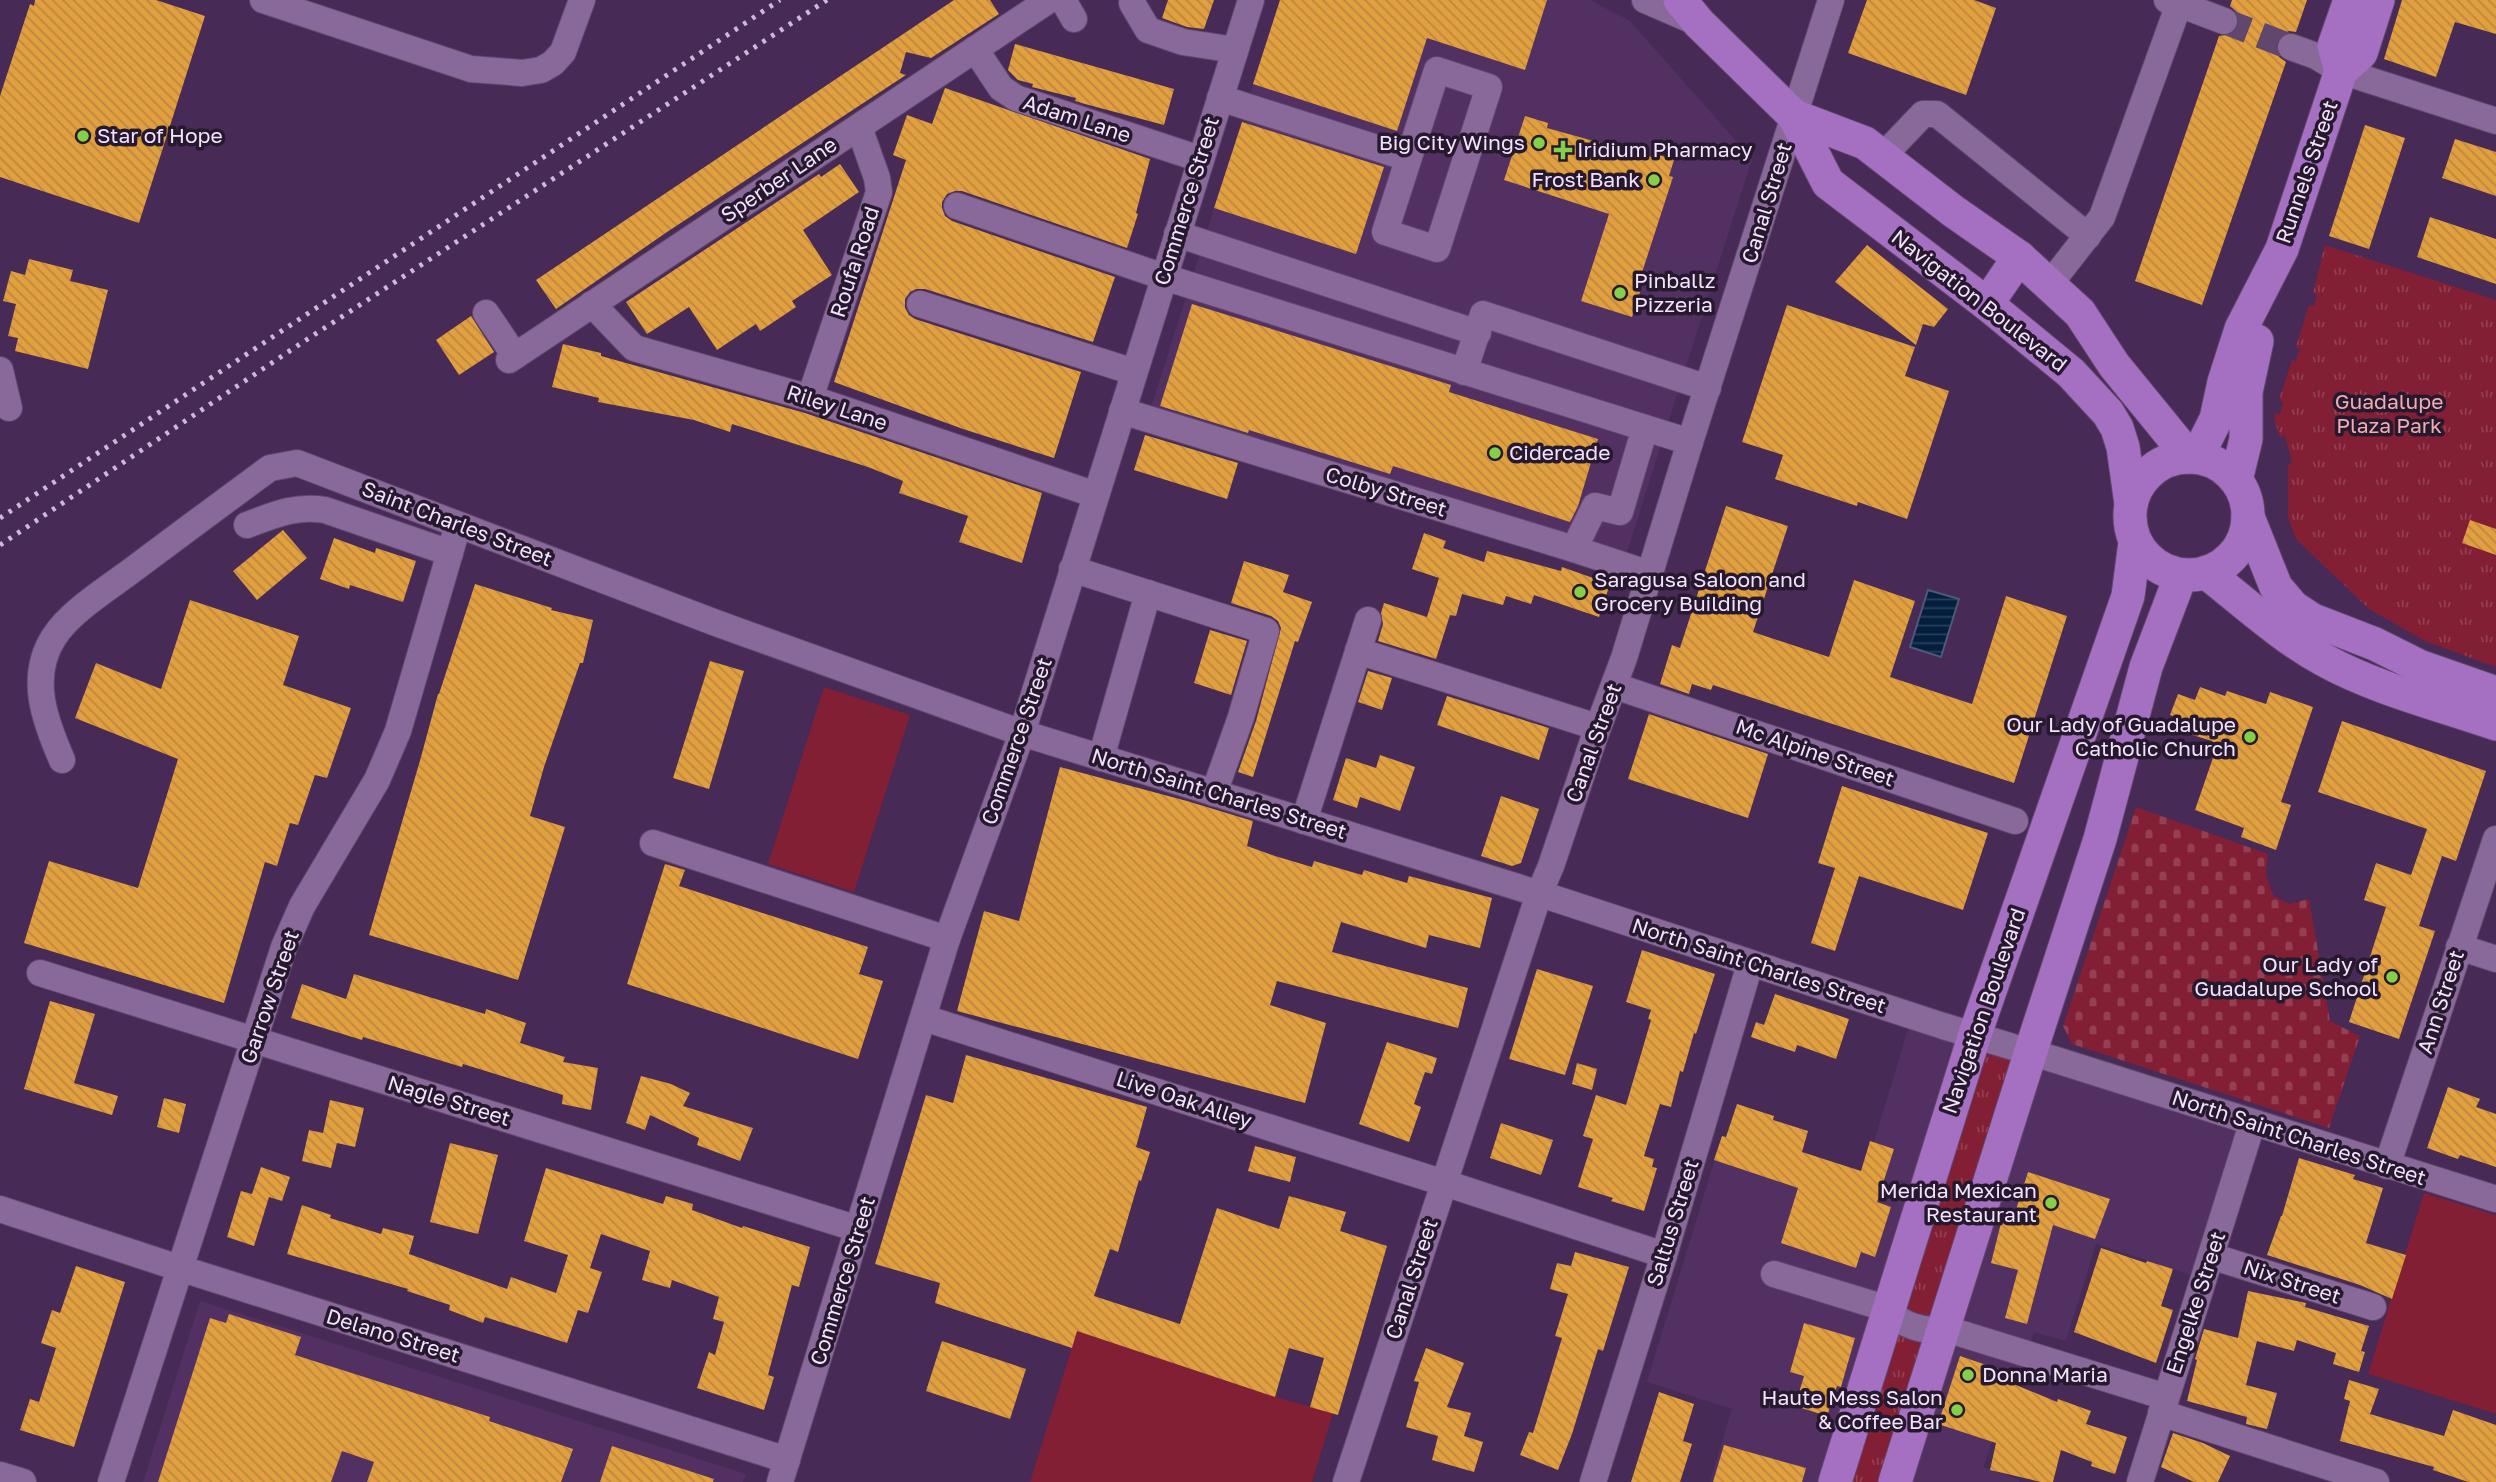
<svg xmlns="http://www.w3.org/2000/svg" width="2496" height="1482" font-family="'Golos Text',sans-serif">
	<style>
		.built { fill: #523162 }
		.grass { fill: #821f34 }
		.cemetery { fill: url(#cemetery-stones) }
		.park { fill: url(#park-tufts) }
		.water { fill: url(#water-rules); stroke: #4c5a77; stroke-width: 2 }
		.building { fill: url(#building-back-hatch) }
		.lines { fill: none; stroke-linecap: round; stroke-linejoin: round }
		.minor-tunnel { stroke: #61466e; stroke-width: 26; stroke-dasharray: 26 13; stroke-linecap: butt }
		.minor-casing { stroke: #60476c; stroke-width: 28 }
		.major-casing { stroke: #60476c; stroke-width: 35 }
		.minor { stroke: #886999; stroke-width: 26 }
		.major { stroke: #a570c1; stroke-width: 33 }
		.rail { stroke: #cdbad8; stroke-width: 5; stroke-dasharray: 3.5 7; stroke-linecap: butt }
		.poi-dot { fill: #86cf4b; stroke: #26192d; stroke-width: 2.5 }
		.labels { text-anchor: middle; stroke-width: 7; stroke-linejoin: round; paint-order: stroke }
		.street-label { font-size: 21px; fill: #f3e2fd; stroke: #26192d }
		.poi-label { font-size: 21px; fill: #f3e2fd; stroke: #26192d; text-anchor: start }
		.park-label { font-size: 21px; fill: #f0adb2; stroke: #26192d }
	</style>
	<defs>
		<pattern id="cemetery-stones" width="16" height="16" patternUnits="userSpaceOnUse" patternTransform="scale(1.75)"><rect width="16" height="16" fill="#821f34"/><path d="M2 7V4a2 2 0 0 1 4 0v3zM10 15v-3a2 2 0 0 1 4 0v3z" fill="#943f52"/></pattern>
		<pattern id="park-tufts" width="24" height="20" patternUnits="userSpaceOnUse" patternTransform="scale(1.75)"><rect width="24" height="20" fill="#821f34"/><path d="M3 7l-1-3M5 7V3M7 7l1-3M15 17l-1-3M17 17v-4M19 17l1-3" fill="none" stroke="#943f52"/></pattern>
		<pattern id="water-rules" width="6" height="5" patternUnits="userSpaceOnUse" patternTransform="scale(1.75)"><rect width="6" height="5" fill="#041f3e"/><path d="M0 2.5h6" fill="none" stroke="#293f5b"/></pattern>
		<pattern id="building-back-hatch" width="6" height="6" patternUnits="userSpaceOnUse" patternTransform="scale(1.75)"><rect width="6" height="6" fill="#e19f3e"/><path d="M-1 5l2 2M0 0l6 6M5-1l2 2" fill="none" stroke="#bb8842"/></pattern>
	</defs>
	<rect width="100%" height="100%" fill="#472a55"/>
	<!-- built -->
	<g class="built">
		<path d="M1280,0h310l40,21 122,138 -126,396 -476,-144z"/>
		<path d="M1909,1026l331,101 -45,149 -99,-32 -30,97 -32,-9 -51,135 37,13 -1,2h-309l22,-73 -85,-27 75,-246 84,25 2,-7 53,17 9,-30 4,1z"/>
		<path d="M200,1301l546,173 -3,8h-600z"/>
	</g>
	<!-- grass -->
	<g class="grass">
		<path d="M824,687l86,28 -56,177 -86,-28z"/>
		<path d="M2424,1193l72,22v199l-128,-40z"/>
		<path d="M1077,1331l198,66 58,16 -21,69h-282z"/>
	</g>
	<!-- cemetery -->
	<path class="cemetery" d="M2136,807l132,47 -2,21 7,20 16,9 20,-5 21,122 30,15 -31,92 -257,-84 -9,-18z"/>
	<!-- park -->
	<g class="park">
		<path d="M2325,245l171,55v367l-71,-26 -56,-32 -73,-70 -8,-21v-53l4,-2 -7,-27 -5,1 -6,-18 1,-6 5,1 3,-12 -4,-2 13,-40 4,1 4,-12 -4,-2 13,-42 5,1 3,-11 -4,-2z"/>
		<path d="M1978,1050l39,12 -131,420h-42z"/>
	</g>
	<!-- water -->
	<path class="water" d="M1928,590l31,9 -18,58 -31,-10z"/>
	<!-- building -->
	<g class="building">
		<path d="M35,0h121l49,16 -66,207 -139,-46v-81l30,-92 4,2z"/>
		<path d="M954,0h36l9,14 -68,44 -25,-6 -6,21 6,2 -239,157 -111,77 -20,-29z"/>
		<path d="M1168,0h46l-10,29 -17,-2 -25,-9z"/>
		<path d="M1280,0h267l-22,70 -98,-32 -30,93 -144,-47z"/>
		<path d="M1867,0h107l22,8 -30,87 -118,-42z"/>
		<path d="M2232,0h75l-11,32 -7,-1 -8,4 -5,7v8l3,7 7,5 -84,243 -67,-24 84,-245 14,-2 6,-8v-8l-2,-6 -7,-6z"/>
		<path d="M2402,0h94v34l-41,-12 -19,55 -52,-18z"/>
		<path d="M1015,44l159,45 -10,36 -79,-21 -10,-3 1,-3 -44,-11 1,-3 -15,-4 -10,-10z"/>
		<path d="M945,88l205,71 -14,54 2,1 -11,34 -165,-57h-7l-8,3 -5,8v6l3,8 7,5 163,56 -22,65 -168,-53h-9l-6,3 -5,7v9l4,7 6,4 166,53 -27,86 -91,-29 -129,-47 72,-222 -13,-5 14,-40 25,9z"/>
		<path d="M1525,116l23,7 -1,5 104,29 2,-4 21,7 -5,16 4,1 -37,114 4,1 -8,25 -51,-16 28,-87 -105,-34z"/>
		<path d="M1242,122l142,45 -28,87 -142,-46z"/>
		<path d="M2365,125l40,13 -36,111 -40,-13z"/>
		<path d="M2455,139l41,13v44l-54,-18z"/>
		<path d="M840,164l19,28 -56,38 29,45 -40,26 4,6 -36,24 -4,-7 -39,26 -28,-43 -42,27 -21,-32 193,-128 2,3z"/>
		<path d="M2430,217l66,22v45l-79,-27z"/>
		<path d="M1867,245l81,64 -14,18 -11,-3 -7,21 -81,-63z"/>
		<path d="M29,259l44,11 -3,11 38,9 -20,79 -73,-18 3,-13 -10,-2 8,-32 -13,-3 8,-30 14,4z"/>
		<path d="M1192,304l259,81 -2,7 149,47 -20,67 -8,16 -177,-56 -3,8 -141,-44 -1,3 -88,-27z"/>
		<path d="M1787,305l128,42 -10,29 44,15 -42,128 -49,-17 -1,4 -82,-27 8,-24 -41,-13z"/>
		<path d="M471,316l23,36 -35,23 -23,-35z"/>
		<path d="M563,344l38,9v3l204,57 237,80 -20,70 -63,-21 9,-26 -69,-23 4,-12 -35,-14 -136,-43 -2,8 -36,-12 -96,-18 1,-4 -47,-11z"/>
		<path d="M1145,435l93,28 -11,36 -93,-29z"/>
		<path d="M1726,506l62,20 -35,106 76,25 25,-77 61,21 -25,76 82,27 34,-108 61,20 -53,167 -301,-98 -2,5 -19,-6 -3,10 -29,-10 12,-39 8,3z"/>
		<path d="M2470,520l26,9v26l-34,-12z"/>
		<path d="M283,530l24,28 -50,42 -24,-29z"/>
		<path d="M1424,533l22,8 -3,7 41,14 3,-11 74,20 1,-4 48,17 -11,33 -65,-22 -3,9 -25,-8 -3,9 -41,-11 -6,22 -6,-1 -14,44 -58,-18 5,-17 -2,-11 3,-10 43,14 12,-39 -27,-9z"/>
		<path d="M334,538l41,15 1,-5 40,13 -13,41 -53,-17 -1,4 -29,-10z"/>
		<path d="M1244,561l45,14 -6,17 29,10 -14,40 -3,-1 -42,136 -15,-5 18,-51 25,-93 -3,-7 -7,-5 -40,-13z"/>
		<path d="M475,584l77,24 -1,2 42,10 -10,43h-3l-36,104 -14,49 35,11 -47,153 -149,-45 52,-178 17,-63h1z"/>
		<path d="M190,600l109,36 -16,49 68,23 -24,70 -12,-3 -17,50 -8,-2 -13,43 -12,-4 -41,141 -200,-60 25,-82 89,27 40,-129 -103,-41 21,-55 65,26z"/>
		<path d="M1210,630l37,11 -16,54 -37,-12z"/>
		<path d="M710,661l34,10 -35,118 -36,-11z"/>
		<path d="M1368,671l24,7 -10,32 -24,-8z"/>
		<path d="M2200,687l25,9 2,-5 39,13 4,-12 43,15 -32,95 10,3 -15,45 -35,-13 3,-9 -49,-18 21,-61 -6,-2 2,-6 -29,-9 3,-11 -16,-6 8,-21 17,6z"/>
		<path d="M1447,696l102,32 -10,32 -102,-35z"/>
		<path d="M1649,714l119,40 -20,64 -120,-39z"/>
		<path d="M2342,721l144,50 -30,90 -14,-5 -23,70 16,5 -36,108 -50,-17 37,-115 -22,-7 12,-37 35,12 16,-46 -109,-37z"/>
		<path d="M1380,755l35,12 -15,44 -40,-14 -3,11 -24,-8 13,-42 30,10z"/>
		<path d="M1060,767l127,34 66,20 -6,25 28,10 37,11 2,-6 48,14 2,-5 43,13 2,-7 83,22 -12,50 -51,-13 -3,13 -85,-26 -9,30 136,36 -10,40 -181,-47 -7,24 56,18 -21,80 -348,-92 27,-100 35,10z"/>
		<path d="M1842,786l146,47 -25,77 -104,-34 -24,75 -24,-8 24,-75 -17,-5z"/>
		<path d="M1501,796l38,13 -18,54 -9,3 -31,-10z"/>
		<path d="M665,864l20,6 -6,16 189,61 -9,27 24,7 -25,78 -231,-75z"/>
		<path d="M1642,950l73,24 -19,60 -2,-1 -11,39 -3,-1 -9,36 -11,-3 -16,52 10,3 -2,8 5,1 -13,43 -33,-10 2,-3 -35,-11 15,-48 -10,-3 13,-41 30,10 25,-85 -3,-1 3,-9 -25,-8z"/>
		<path d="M1537,969l56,17 -28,89 -56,-16z"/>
		<path d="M354,974l131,40 1,-5 40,14 -6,20 45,14 -2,5 35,6 -7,42 -29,-6 1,-9 -100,-31 -1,3 -99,-30 -1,3 -71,-22 11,-34 44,15z"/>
		<path d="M1775,994l74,25 -13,40 -39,-14 -2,7 -44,-15 5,-15 8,3z"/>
		<path d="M50,1001l45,13 -21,69 44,13 -6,19 -88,-26z"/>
		<path d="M1387,1042l50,16 -5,16 -7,-2 -11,32 7,3 -12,35 -50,-18z"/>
		<path d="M966,1055l181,52 -11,40 14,5 -9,29 -2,-1 -21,72 -8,-3 -16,47 86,28 37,-116 62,21 10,-33 57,16 -6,19 47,15 -49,169 -28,-8 14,-49 -35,-10 -14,49 -198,-66 -5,17 -137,-45 5,-20 -65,-19 51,-169 27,8z"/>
		<path d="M1577,1063l20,6 -5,21 -20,-6z"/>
		<path d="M641,1076l30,8 19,9 -7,13 70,22 -13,33 -43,-16 2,-7 -49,-23 -5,15 -19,-7z"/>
		<path d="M2448,1087l32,12 -4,8 20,7v53l-36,-12 -2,4 -31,-11z"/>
		<path d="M164,1098l22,6 -7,29 -22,-6z"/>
		<path d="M330,1100l34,8 -9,39 -18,-4 -6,25 -29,-7 7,-31 14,3z"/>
		<path d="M1737,1104l37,12 -1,4 35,11 -6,21 59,19 9,-30 24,8 -17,53 14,5 -16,50 -14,-5 -5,16 -75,-25 17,-55 -84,-28 8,-24 4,1z"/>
		<path d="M1501,1123l52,17 -12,35 -51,-17z"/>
		<path d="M450,1143l48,12 -20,79 -48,-12z"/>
		<path d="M1255,1146l41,11 -6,25 -42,-11z"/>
		<path d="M2299,1158l56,17 -2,4 30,9 -17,55 40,12 -14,44 -32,-14 -93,-30 14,-39h1z"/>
		<path d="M261,1167l29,10 -8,24 -13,-4 -15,49 -27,-9 14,-46 11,3z"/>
		<path d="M546,1168l117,36 3,-8 27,8 -1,6 50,18 1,-2 67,21 -11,40 -7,-2 -24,90 6,2 -10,33 -67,-22 12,-36 6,3 9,-33 -11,-3 6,-22 -47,-17 -2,8 -28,-8 8,-29 -49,-17 -11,34 12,4 -14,41 -10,-3 -11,33 -82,-26 -2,6 -34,-13 1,-5 -43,-14 1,-2 -121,-35 15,-49 29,10 -1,3 51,16 2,-6 31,8 -5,18 98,35 4,-12 45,16 12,-38 -44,-14z"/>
		<path d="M2028,1172l82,27 -15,40 -42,-14 -26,99 -22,-6 13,-48 -27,-7 11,-44 10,3z"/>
		<path d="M2101,1248l45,15 1,-2 26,8 -12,37 12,4 -17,53 -82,-31z"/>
		<path d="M1575,1252l54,15 -26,84 -5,-2 -26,85 -14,36 -38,-15 9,-23 4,1 29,-95 -7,-2 13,-42 -18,-5 7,-26 14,3z"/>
		<path d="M76,1266l49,16 -51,165 -54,-17 10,-31 9,3 17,-54 -15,-5 11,-33 8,3z"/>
		<path d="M2248,1291l58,12 -1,4 64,19 -8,25 4,1 -6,20 -26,-8 3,-11 -39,-13 -3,11 -37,-10 -11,44 31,8 -10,36 -21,-5 1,-7 -60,-16 10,-41 -2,-1 9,-30 34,9z"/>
		<path d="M229,1314l72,23 -6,18 195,62 -1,4 84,28 -12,33h-194l7,-20 -32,-11 -11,31h-173l52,-164 16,5z"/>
		<path d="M1804,1323l51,15 -14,49 -4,-1 -10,30 -32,-10 9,-30 -14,-4z"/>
		<path d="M942,1341l84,28 -16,50 -84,-28z"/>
		<path d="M1426,1348l38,15 -17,44 24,6 -7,23 19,6 -9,30 -42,-12 6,-24 -32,-9 13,-45 -5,-1z"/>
		<path d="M1960,1356l47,16 -3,8 53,22 1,-3 33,12 -5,13 41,13 -12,37 -24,-8 1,-4 -31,-12 -8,32h-12l-51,-12 6,-27 -58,-19z"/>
		<path d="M2349,1380l30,9 -9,25 74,22 9,-26 43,15v57h-28l-35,-12 1,-3 -94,-26 10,-40 -6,-2z"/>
		<path d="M1659,1392l35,12 -11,37 9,3 -12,38h-49z"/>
		<path d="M2173,1433l30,10 27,13 -12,26h-24l-33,-15z"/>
		<path d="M1724,1445l82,23 -4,14h-89z"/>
		<path d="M612,1446l102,33 -1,3h-113z"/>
	</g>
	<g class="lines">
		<!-- minor-tunnel -->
		<path class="minor-tunnel" d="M2224,21l67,26"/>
		<defs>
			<g id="minor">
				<path d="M263,0l208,69 51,4 19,-3 12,-7 10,-11 19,-52"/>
				<path d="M1063,0l11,19"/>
				<path d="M1133,0l-1,3 16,27 35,12 52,8"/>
				<path d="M1645,0l53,23"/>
				<path d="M2179,4l45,17"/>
				<path d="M2291,47l25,9 25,15 155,50"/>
				<path d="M975,49l26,39 15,10 184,61"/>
				<path d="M1437,70l52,17 -52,162 -52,-17z"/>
				<path d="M1220,98l188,60"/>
				<path d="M1882,157l41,-43h14l151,122"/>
				<path d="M957,206l207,71 526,165"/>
				<path d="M1177,234l301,99"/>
				<path d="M2049,285l53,-68 77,-213 -12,-4"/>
				<path d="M592,304l42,44 176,50 286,97"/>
				<path d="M920,304l214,68"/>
				<path d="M486,313l29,43"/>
				<path d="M509,360l540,-360"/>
				<path d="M0,370l9,38"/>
				<path d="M1464,372l19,-58 225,74"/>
				<path d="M810,398l69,-206 -2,-14 -18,-51"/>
				<path d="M1122,411l452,138 76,25"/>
				<path d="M247,525c27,-10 49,-20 78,-15l125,43"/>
				<path d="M1574,549l21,-43 25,6 25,-84"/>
				<path d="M1072,569l194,62 -25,86 -27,76"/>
				<path d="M1358,651l239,76"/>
				<path d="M1615,686l400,135"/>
				<path d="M1101,758l47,-165"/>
				<path d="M62,760c-17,-39 -34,-83 -8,-123 14,-23 51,-47 73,-63 47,-35 95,-71 143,-106l27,-5 419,160 306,110 537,167 384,126 110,33 443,140"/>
				<path d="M1304,821l64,-201"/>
				<path d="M653,843l294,96"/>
				<path d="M2459,947l37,12"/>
				<path d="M40,973l818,256"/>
				<path d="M924,1018l536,170 204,67"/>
				<path d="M2387,1166l109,-327"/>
				<path d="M0,1209l179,59 608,192"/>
				<path d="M2211,1256l162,51"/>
				<path d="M1774,1274l114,35c12,16 37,24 55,19l223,69"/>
				<path d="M2161,1413l215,69"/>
				<path d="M0,1475l23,7"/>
				<path d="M111,1482l173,-535 18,-41 75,-126 21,-49 60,-206"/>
				<path d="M780,1482l167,-543 75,-206 229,-733"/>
				<path d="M1346,1482l193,-588 12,-28 42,-125 31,-83 66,-216 141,-442"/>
				<path d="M1593,1482l71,-227 86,-291"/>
				<path d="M2140,1482l112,-358"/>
			</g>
			<g id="major">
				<path d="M1680,0l19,23 95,93 34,67 159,121 84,69 37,40 9,15 6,19 8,57"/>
				<path d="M2341,71l-7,-25 16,-46"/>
				<path d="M1794,116l71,27 88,68 66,46 61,56 34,52 75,92"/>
				<path d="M1987,304l32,-47"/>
				<circle cx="2189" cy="516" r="59"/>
				<path d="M2197,457l19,-38 8,-37 17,-53 41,-80 59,-178 20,-18 17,-53"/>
				<path d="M2236,480l10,-41v-47l11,-51"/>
				<path d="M2248,517l28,70 17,20 20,13 62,24 44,22 77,27"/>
				<path d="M2207,573c38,30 75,64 117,87 50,28 117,45 172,64"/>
				<path d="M1835,1482l140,-448 153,-438 7,-54"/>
				<path d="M1895,1482l142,-450 63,-193 46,-172 35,-92"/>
			</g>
		</defs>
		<!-- minor casing -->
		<use href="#minor" class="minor-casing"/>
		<!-- major casing -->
		<use href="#major" class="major-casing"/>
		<!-- minor -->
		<use href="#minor" class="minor"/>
		<!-- major -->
		<use href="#major" class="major"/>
		<!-- rail -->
		<g class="rail">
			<path d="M0,518l780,-518"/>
			<path d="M0,545l300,-201 527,-344"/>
		</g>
	</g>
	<!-- markers -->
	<g class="poi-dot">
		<circle cx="83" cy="136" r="7"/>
		<circle cx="1539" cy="143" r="7"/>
		<path d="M1559.5 139.5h7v7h7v7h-7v7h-7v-7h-7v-7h7z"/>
		<circle cx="1654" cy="180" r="7"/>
		<circle cx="1620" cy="293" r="7"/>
		<circle cx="1495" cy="453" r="7"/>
		<circle cx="1580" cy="592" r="7"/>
		<circle cx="2250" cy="737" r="7"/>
		<circle cx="2392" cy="977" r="7"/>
		<circle cx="2051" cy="1203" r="7"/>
		<circle cx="1968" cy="1375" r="7"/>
		<circle cx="1957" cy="1410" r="7"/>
	</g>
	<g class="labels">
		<!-- street labels -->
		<g class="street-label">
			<text transform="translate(1077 119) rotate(18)" y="7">Adam Lane</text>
			<text transform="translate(2307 172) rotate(-71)" y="7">Runnels Street</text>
			<text transform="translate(779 180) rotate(-34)" y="7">Sperber Lane</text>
			<text transform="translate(1187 201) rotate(-73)" y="7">Commerce Street</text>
			<text transform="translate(1767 203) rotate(-73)" y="7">Canal Street</text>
			<text transform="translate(855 262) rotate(-72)" y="7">Roufa Road</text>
			<text transform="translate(1979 301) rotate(38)" y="7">Navigation Boulevard</text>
			<text transform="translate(837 408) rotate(18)" y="7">Riley Lane</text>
			<text transform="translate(1386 492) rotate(17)" y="7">Colby Street</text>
			<text transform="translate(457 524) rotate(21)" y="7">Saint Charles Street</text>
			<text transform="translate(1017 741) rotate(-71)" y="7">Commerce Street</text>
			<text transform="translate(1594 743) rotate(-70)" y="7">Canal Street</text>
			<text transform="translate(1815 753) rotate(19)" y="7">Mc Alpine Street</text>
			<text transform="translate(1219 794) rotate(17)" y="7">North Saint Charles Street</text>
			<text transform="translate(1759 966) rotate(18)" y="7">North Saint Charles Street</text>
			<text transform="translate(270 997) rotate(-71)" y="7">Garrow Street</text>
			<text transform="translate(2441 1002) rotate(-72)" y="7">Ann Street</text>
			<text transform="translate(1984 1011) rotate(-71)" y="7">Navigation Boulevard</text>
			<text transform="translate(1184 1100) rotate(18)" y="7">Live Oak Alley</text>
			<text transform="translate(449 1101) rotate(17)" y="7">Nagle Street</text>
			<text transform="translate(2299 1138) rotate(18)" y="7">North Saint Charles Street</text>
			<text transform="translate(1673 1223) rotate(-73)" y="7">Saltus Street</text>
			<text transform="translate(1412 1279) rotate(-72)" y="7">Canal Street</text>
			<text transform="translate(843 1281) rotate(-73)" y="7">Commerce Street</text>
			<text transform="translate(2292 1282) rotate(18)" y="7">Nix Street</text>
			<text transform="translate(2196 1303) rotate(-72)" y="7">Engelke Street</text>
			<text transform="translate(393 1336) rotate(17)" y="7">Delano Street</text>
		</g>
		<!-- poi labels -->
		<g class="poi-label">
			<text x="97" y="143">Star of Hope</text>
			<text x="1525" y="150" text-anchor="end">Big City Wings</text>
			<text x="1577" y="157">Iridium Pharmacy</text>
			<text x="1640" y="187" text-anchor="end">Frost Bank</text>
			<text x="1634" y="288">Pinballz<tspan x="1634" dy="24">Pizzeria</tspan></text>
			<text x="1509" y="460">Cidercade</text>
			<text x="1594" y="587">Saragusa Saloon and<tspan x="1594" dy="24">Grocery Building</tspan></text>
			<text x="2236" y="732" text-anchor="end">Our Lady of Guadalupe<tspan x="2236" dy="24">Catholic Church</tspan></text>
			<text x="2378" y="972" text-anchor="end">Our Lady of<tspan x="2378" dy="24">Guadalupe School</tspan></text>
			<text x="2037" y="1198" text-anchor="end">Merida Mexican<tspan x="2037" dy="24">Restaurant</tspan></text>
			<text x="1982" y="1382">Donna Maria</text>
			<text x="1943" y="1405" text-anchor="end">Haute Mess Salon<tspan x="1943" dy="24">&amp; Coffee Bar</tspan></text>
		</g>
		<!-- park labels -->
		<g class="park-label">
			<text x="2389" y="409">Guadalupe<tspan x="2389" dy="24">Plaza Park</tspan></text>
		</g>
	</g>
</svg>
